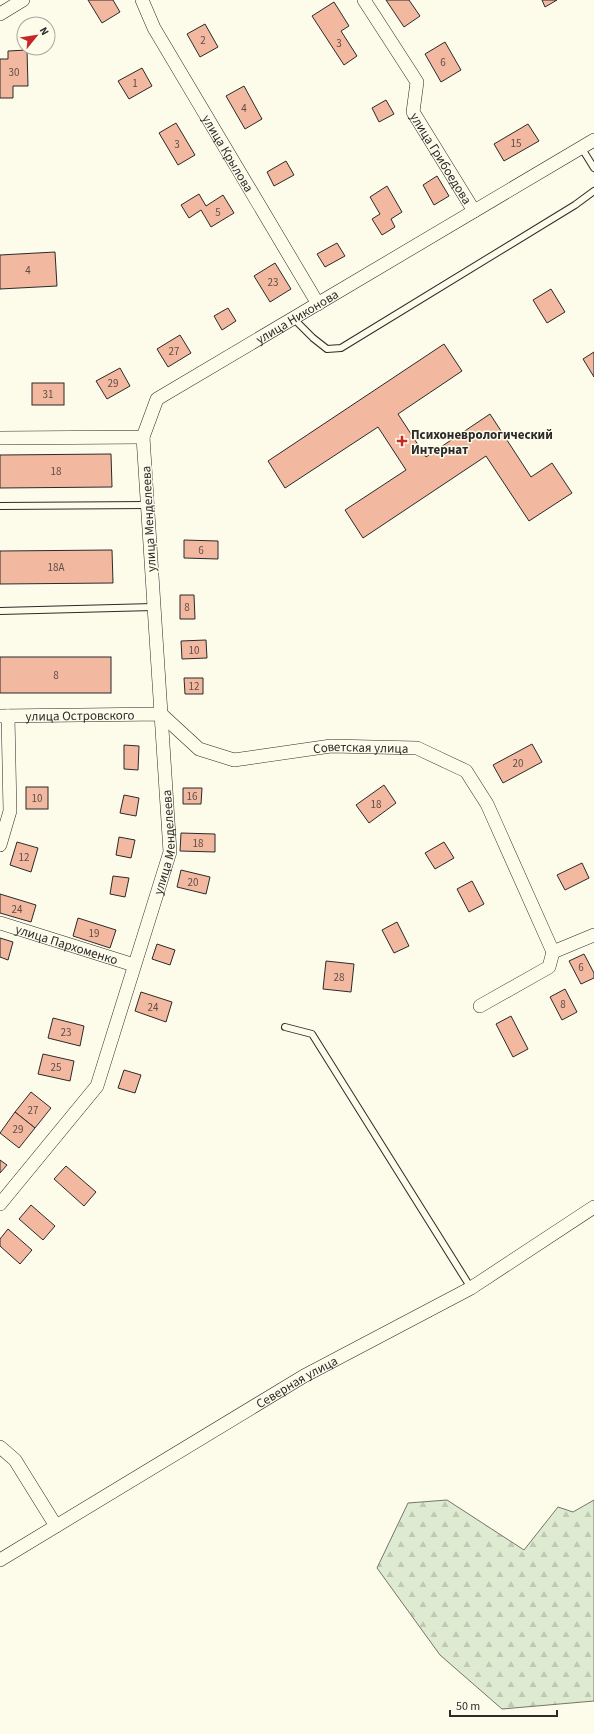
<svg xmlns="http://www.w3.org/2000/svg" width="594" height="1734" font-family="'Source Sans 3',sans-serif">
	<style>
		.forest { fill: url(#forest-firs); stroke: #74746e }
		.building { fill: #f2b8a0; stroke: #2b2b2b }
		.lines { fill: none; stroke-linecap: round; stroke-linejoin: round }
		.lane-casing { stroke: #2b2b2b; stroke-width: 8 }
		.street-casing { stroke: #2b2b2b; stroke-width: 14 }
		.lane { stroke: #fdfbea; stroke-width: 6 }
		.street { stroke: #fdfbea; stroke-width: 13 }
		.poi-dot { fill: #c62828; stroke: #fdfbea; stroke-width: 1.5 }
		.labels { text-anchor: middle; stroke-width: 3; stroke-linejoin: round; paint-order: stroke }
		.number-label { font-size: 11px; fill: #5d4e48 }
		.street-label { font-size: 13px; fill: #2b2b2b; stroke: #fdfbea }
		.poi-label { font-size: 13px; font-weight: bold; fill: #2b2b2b; stroke: #fdfbea; text-anchor: start }
	</style>
	<defs>
		<pattern id="forest-firs" width="22" height="20" patternUnits="userSpaceOnUse"><rect width="22" height="20" fill="#deebd1"/><path d="M5 1l3.5 6h-7zM16 11l3.5 6h-7z" fill="#bfcab4"/></pattern>
	</defs>
	<rect width="100%" height="100%" fill="#fdfbea"/>
	<!-- forest -->
	<path class="forest" d="M447,1500l77,50 34,-43 15,5 21,-12v201l-92,8 -62,-54 -63,-87 31,-65z"/>
	<!-- building -->
	<g class="building">
		<path d="M88,0h25l7,12 -18,11z"/>
		<path d="M386,0h23l11,16 -16,11z"/>
		<path d="M542,0h15l-12,7z"/>
		<path d="M334,2l15,24 -8,5 16,25 -13,9 -32,-49z"/>
		<path d="M205,24l13,23 -18,10 -13,-23z"/>
		<path d="M445,42l16,28 -20,12 -16,-28z"/>
		<path d="M27,50l1,36h-15v12h-13v-39h8v-8z"/>
		<path d="M142,68l10,18 -23,13 -11,-18z"/>
		<path d="M244,86l18,33 -17,10 -19,-33z"/>
		<path d="M386,100l8,14 -15,8 -7,-14z"/>
		<path d="M176,123l19,32 -17,10 -19,-32z"/>
		<path d="M528,124l11,17 -35,20 -10,-17z"/>
		<path d="M286,161l8,14 -20,11 -7,-14z"/>
		<path d="M437,176l12,20 -15,9 -11,-20z"/>
		<path d="M387,186l15,26 -11,7 4,8 -13,8 -10,-16 8,-5 -10,-17z"/>
		<path d="M199,194l7,12 17,-11 11,18 -23,14 -10,-17 -12,8 -8,-13z"/>
		<path d="M337,243l8,13 -20,11 -8,-13z"/>
		<path d="M55,252l2,34 -57,3v-34z"/>
		<path d="M275,263l16,26 -21,13 -16,-26z"/>
		<path d="M551,289l14,23 -18,11 -14,-23z"/>
		<path d="M228,308l8,13 -14,9 -8,-14z"/>
		<path d="M180,335l11,18 -23,14 -11,-18z"/>
		<path d="M444,344l18,27 -64,43 28,43 64,-43 41,63 21,-14 20,30 -43,28 -43,-65 -123,82 -18,-28 61,-40 -28,-43 -93,61 -17,-27z"/>
		<path d="M594,352v25l-11,-18z"/>
		<path d="M120,368l10,18 -23,13 -11,-18z"/>
		<rect x="32" y="383" width="32" height="22"/>
		<path d="M111,454l1,33 -112,1v-33z"/>
		<path d="M184,540l34,1v18l-34,-1z"/>
		<path d="M112,550l1,33 -113,1v-33z"/>
		<path d="M180,595h14l1,24h-15z"/>
		<path d="M206,640l1,18 -25,1 -1,-18z"/>
		<rect x="0" y="657" width="111" height="36"/>
		<path d="M184,678h19v16h-18z"/>
		<path d="M532,744l10,18 -39,21 -10,-18z"/>
		<path d="M124,745l15,1 -1,24 -14,-1z"/>
		<path d="M384,785l12,18 -27,20 -13,-18z"/>
		<rect x="26" y="787" width="22" height="22"/>
		<path d="M183,788h19l-1,16h-18z"/>
		<path d="M124,795l15,3 -3,18 -16,-3z"/>
		<path d="M181,833l34,1v18l-35,-1z"/>
		<path d="M119,837l16,3 -4,18 -15,-3z"/>
		<path d="M17,842l21,6 -7,24 -21,-7z"/>
		<path d="M444,842l10,16 -19,11 -10,-16z"/>
		<path d="M582,863l7,15 -24,12 -8,-15z"/>
		<path d="M181,870l29,7 -4,17 -29,-7z"/>
		<path d="M113,876l16,2 -4,19 -15,-3z"/>
		<path d="M472,881l12,23 -15,8 -12,-23z"/>
		<path d="M0,894l36,11 -5,17 -31,-9z"/>
		<path d="M78,918l38,12 -6,18 -37,-12z"/>
		<path d="M397,922l12,24 -15,7 -12,-23z"/>
		<path d="M0,938l13,4 -5,18 -8,-3z"/>
		<path d="M157,944l18,6 -5,15 -18,-6z"/>
		<path d="M584,954l10,19v5l-13,6 -12,-23z"/>
		<path d="M326,961l28,3 -3,28 -28,-3z"/>
		<path d="M565,989l12,23 -15,8 -12,-23z"/>
		<path d="M141,992l31,10 -6,20 -31,-11z"/>
		<path d="M511,1016l17,33 -15,8 -17,-33z"/>
		<path d="M53,1018l31,8 -4,20 -32,-8z"/>
		<path d="M43,1054l31,7 -4,20 -32,-7z"/>
		<path d="M124,1070l17,5 -6,18 -17,-5z"/>
		<path d="M31,1092l20,16 -16,20 -20,-16z"/>
		<path d="M15,1112l20,16 -16,20 -19,-15z"/>
		<path d="M0,1160l7,5 -7,8z"/>
		<path d="M66,1166l30,26 -12,14 -30,-27z"/>
		<path d="M31,1205l24,21 -12,14 -24,-21z"/>
		<path d="M8,1229l24,21 -12,14 -20,-18v-7z"/>
	</g>
	<g class="lines">
		<defs>
			<g id="lane">
				<path d="M581,147l13,21"/>
				<path d="M293,318l20,20 14,11 14,-1 234,-143 19,-14"/>
				<path d="M0,506l147,-1"/>
				<path d="M0,611l153,-4"/>
				<path d="M285,1027l27,7 159,254"/>
			</g>
			<g id="street">
				<path id="s1" d="M142,0l12,28 164,276"/>
				<path id="s2" d="M364,0l53,82 -4,30 61,99"/>
				<path d="M0,14l23,-14"/>
				<path id="s3" d="M0,438l143,-1 14,-38 437,-259"/>
				<path id="s4" d="M0,716l161,-2 38,35 35,11 97,-14 86,2 49,23 21,33 66,148 41,-17"/>
				<path d="M0,845l10,-34 -2,-95"/>
				<path id="s5" d="M0,923l134,42"/>
				<path d="M480,1006l69,-39 4,-15"/>
				<path id="s6" d="M0,1204l97,-118 73,-234 -27,-415"/>
				<path d="M0,1447l15,13 41,66"/>
				<path id="s7" d="M0,1560l304,-184 167,-88 123,-81"/>
			</g>
		</defs>
		<!-- lane casing -->
		<use href="#lane" class="lane-casing"/>
		<!-- street casing -->
		<use href="#street" class="street-casing"/>
		<!-- lane -->
		<use href="#lane" class="lane"/>
		<!-- street -->
		<use href="#street" class="street"/>
	</g>
	<!-- markers -->
	<path class="poi-dot" d="M400 435h4v4h4v4h-4v4h-4v-4h-4v-4h4z"/>
	<g class="labels">
		<!-- number labels -->
		<g class="number-label">
			<text x="203" y="44">2</text>
			<text x="339" y="47">3</text>
			<text x="443" y="66">6</text>
			<text x="14" y="76">30</text>
			<text x="135" y="87">1</text>
			<text x="244" y="112">4</text>
			<text x="516" y="147">15</text>
			<text x="177" y="148">3</text>
			<text x="218" y="216">5</text>
			<text x="28" y="274">4</text>
			<text x="273" y="286">23</text>
			<text x="174" y="355">27</text>
			<text x="113" y="387">29</text>
			<text x="48" y="398">31</text>
			<text x="56" y="475">18</text>
			<text x="201" y="554">6</text>
			<text x="56" y="571">18А</text>
			<text x="187" y="611">8</text>
			<text x="194" y="654">10</text>
			<text x="56" y="679">8</text>
			<text x="194" y="690">12</text>
			<text x="518" y="767">20</text>
			<text x="192" y="800">16</text>
			<text x="37" y="802">10</text>
			<text x="376" y="808">18</text>
			<text x="198" y="847">18</text>
			<text x="24" y="861">12</text>
			<text x="193" y="886">20</text>
			<text x="17" y="913">24</text>
			<text x="94" y="937">19</text>
			<text x="581" y="971">6</text>
			<text x="339" y="981">28</text>
			<text x="563" y="1008">8</text>
			<text x="153" y="1011">24</text>
			<text x="66" y="1036">23</text>
			<text x="56" y="1071">25</text>
			<text x="33" y="1114">27</text>
			<text x="18" y="1133">29</text>
		</g>
		<!-- street labels -->
		<g class="street-label">
			<text dy="5" stroke="none"><textPath href="#s1" startOffset="176">улица Крылова</textPath></text>
			<text dy="5" stroke="none"><textPath href="#s2" startOffset="182">улица Грибоедова</textPath></text>
			<text dy="5" stroke="none"><textPath href="#s3" startOffset="346">улица Никонова</textPath></text>
			<text transform="translate(148 519) rotate(-93)" y="5">улица Менделеева</text>
			<text dy="5" stroke="none"><textPath href="#s4" startOffset="80">улица Островского</textPath></text>
			<text dy="5" stroke="none"><textPath href="#s4" startOffset="377">Советская улица</textPath></text>
			<text dy="5" stroke="none"><textPath href="#s6" startOffset="407">улица Менделеева</textPath></text>
			<text dy="5" stroke="none"><textPath href="#s5" startOffset="70">улица Пархоменко</textPath></text>
			<text dy="5" stroke="none"><textPath href="#s7" startOffset="346">Северная улица</textPath></text>
		</g>
		<!-- poi labels -->
		<g class="poi-label">
			<text x="411" y="439">Психоневрологический<tspan x="411" dy="15">Интернат</tspan></text>
		</g>
	</g>
	<!-- north arrow -->
	<g transform="translate(36 36) rotate(60)"><circle r="19" fill="#fdfbea" stroke="#a9a89e"/>
	<path d="M0-3L7 15L0 10L-7 15Z" fill="#c62828"/>
	<text y="-6" font-size="11" font-weight="bold" text-anchor="middle" fill="#2b2b2b">N</text>
	</g>
	<!-- scale -->
	<path d="M450 1710v6h107v-6" fill="none" stroke="#2b2b2b" stroke-width="2"/>
	<text x="456" y="1710" font-size="12" fill="#2b2b2b" stroke="#fdfbea" stroke-width="3" paint-order="stroke">50 m</text>
</svg>
